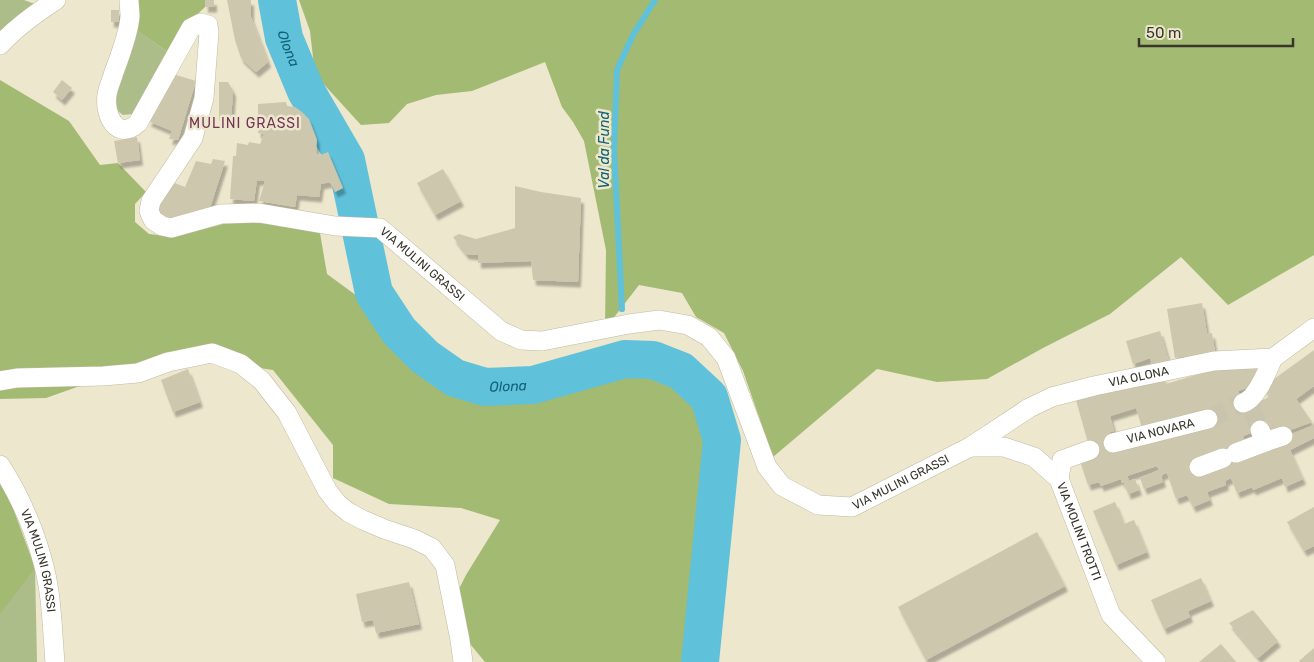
<svg xmlns="http://www.w3.org/2000/svg" width="1314" height="662" font-family="Rubik,sans-serif">
	<style>
		.green { fill: #acbd89 }
		.forest { fill: #a3ba73 }
		.lines { fill: none; stroke-linecap: round; stroke-linejoin: round }
		.stream { stroke: #5fc1da; stroke-width: 6 }
		.river { stroke: #5fc1da; stroke-width: 38 }
		.building { fill: #cdc7ae; fill-rule: evenodd; filter: url(#shadow) }
		.street-tunnel { stroke: #c9c4ad; stroke-width: 19; stroke-dasharray: 19 9; stroke-linecap: butt }
		.street-casing { stroke: #c0baa1; stroke-width: 20 }
		.street { stroke: #fff; stroke-width: 19 }
		.labels { text-anchor: middle; stroke-width: 5; stroke-linejoin: round; paint-order: stroke }
		.street-label { font-size: 12px; fill: #38362c; stroke: #ede7cd }
		.water-label { font-size: 14px; font-style: italic; fill: #0f6173; stroke: #ede7cd }
		.neighbourhood-label { font-size: 14px; letter-spacing: 1px; fill: #733356; stroke: #ede7cd }
	</style>
	<defs>
		<filter id="shadow"><feDropShadow dx="3" dy="5.5" stdDeviation="1" flood-color="#0004"/></filter>
	</defs>
	<rect width="100%" height="100%" fill="#ede7cd"/>
	<!-- green -->
	<g class="green">
		<path d="M0,0h24l11,4 -35,31z"/>
		<path d="M136,30l32,22 -36,62 -9,1 -8,-6 -1,-13z"/>
		<path d="M0,476l35,92 2,94h-37z"/>
	</g>
	<!-- forest -->
	<g class="forest">
		<path d="M139,0h66v7l-23,22 -14,23 -32,-22 3,-15z"/>
		<path d="M299,0h1015v255l-86,50 -47,-48 -71,57 -67,34 -56,31 -50,3 -60,-13 -104,88 -30,-86 -19,-38 -28,-16 -14,-24 -43,-8 -34,44 1,-79 -22,-109 -11,-19 -11,-15 -17,-45 -73,29 -36,4 -29,9 -18,19 -28,2 -42,-46 -5,-13 -4,-35z"/>
		<path d="M0,80l69,41 31,44 18,-2 28,29 -11,12v18l14,12 25,3 49,-13 36,-2 61,11 7,41 45,33 20,33 28,28 31,21 34,9 59,-2 81,-22 29,-1 24,10 21,22 12,37 -26,220h-200l-39,-47 20,-40 34,-55 -39,-12 -72,-4 -56,-26v-33l-60,-75 -99,-14 -52,15 -76,27 -46,1z"/>
		<path d="M0,476l2,2 33,90 -35,46z"/>
	</g>
	<g class="lines">
		<!-- stream -->
		<g class="stream">
			<path d="M622,309l-8,-160 3,-79 16,-35 22,-35"/>
			<path d="M625,343v16"/>
		</g>
		<!-- river -->
		<path class="river" id="s1" d="M277,0l7,38 22,53 40,69 28,133 25,38 26,26 30,21 30,9 48,-2 92,-26 28,1 28,11 28,26 13,43 -22,222"/>
	</g>
	<!-- building -->
	<g class="building">
		<rect x="205" y="0" width="9" height="7"/>
		<path d="M227,0h24v17l17,45 -12,10 -15,-14 -6,-18z"/>
		<rect x="111" y="10" width="8" height="12"/>
		<path d="M173,74l23,7 -18,59 -9,-1 3,-8 -24,-10z"/>
		<path d="M62,80l10,8 -10,12 -9,-8z"/>
		<path d="M219,82h9l5,9 -2,30h-12z"/>
		<path d="M286,102l1,4 8,1 7,5 7,7 8,21 -1,12 2,4 10,-4 15,36 -8,4 -5,-10 -9,2 -2,13 -22,-2 -2,12 -36,-6 6,-20 -8,-1 -3,21 -24,-2 3,-43h3l1,-13 11,2 1,-3 11,2 4,-10 -6,-1v-29z"/>
		<path d="M137,137l3,23 -22,3 -4,-22z"/>
		<path d="M213,159l12,2 -16,50 -38,10 -12,-6 -2,-12 15,-21 13,5 11,-26 15,3z"/>
		<path d="M443,169l18,32 -26,14 -18,-32z"/>
		<path d="M515,186l26,6 40,6 -3,84 -45,-2 -2,-19 -53,2v-8l-12,-1 -13,-17 6,-3 17,5 39,-11z"/>
		<path d="M1202,303l5,31 5,-1 3,19 -40,6 -8,-49z"/>
		<path d="M1160,331l9,31 -16,5 -3,-9 -17,6 -7,-23z"/>
		<path d="M1314,350v36l-18,13 16,23 -41,15 -15,-6 -13,5 3,8 -9,12 77,-31v13l-24,12 13,29 -18,8 -3,-9 -29,12 -1,-3 -15,6 -6,-15 -6,3 1,4 -19,7 3,8 -17,7 -6,-12 -11,4 -9,-26 -6,2 2,7 -19,7 -4,-11 19,-8 -2,-4 -30,10 2,5 6,-2 4,11 -11,4 -4,-11h-2l-1,-4 -20,7 -2,-4 -11,3 -8,-24 12,-4 -16,-57 88,-23 2,7 49,-15 43,-3v18l-20,7 7,17 24,-11 -6,-10zM1136,408l7,23 -27,20 -6,-19 4,-1 -4,-15zM1221,453l6,14 -27,9z"/>
		<path d="M188,369l12,33 -27,10 -12,-32z"/>
		<path d="M1115,502l9,22 10,-4 13,32 -31,13 -23,-54z"/>
		<path d="M1314,507v39l-10,5 -17,-29z"/>
		<path d="M1037,532l28,54 -139,74 -28,-53z"/>
		<path d="M1201,578l10,23 -23,10 2,6 -26,12 -13,-29z"/>
		<path d="M409,582l10,42 -43,9 -3,-13 -11,2 -6,-28z"/>
		<path d="M1253,610l25,31 -20,17 -29,-35z"/>
		<path d="M1221,644l15,18h-37z"/>
		<path d="M1314,648v14h-14l-1,-1z"/>
	</g>
	<g class="lines">
		<!-- street-tunnel -->
		<g class="street-tunnel">
			<path d="M1250,406l10,24"/>
			<path d="M1208,419l35,-16"/>
		</g>
		<defs>
			<g id="street">
				<path id="s2" d="M129,0c0,5 1,11 1,16 -1,17 -10,40 -16,56 -2,8 -6,15 -7,23 -3,20 10,47 31,28l53,-95 10,-5 7,2 1,7 -5,66 -11,40 -42,63 -2,10 4,9 9,6 9,2 50,-14 38,-1 76,13 45,2 121,103 20,9 21,1 87,-17 30,-4 29,5 21,12 17,21 41,109 15,19 36,19 34,2 118,-60 59,-39 23,-11 42,-11 120,-25 59,-3 41,-30"/>
				<path d="M0,45c16,-18 36,-32 56,-45"/>
				<path d="M0,381l17,-3 86,-2 35,-3 30,-11 44,-9 29,11 21,17 25,32 40,77 10,13 11,9 15,8 21,9 30,10 18,9 13,17 15,75 3,22"/>
				<path d="M1243,403c14,-4 24,-32 30,-45"/>
				<path d="M1265,442l18,-6"/>
				<path id="s3" d="M1113,443l95,-24"/>
				<path id="s4" d="M970,447h34l30,10 25,22 52,136 45,47"/>
				<path d="M1236,453l29,-11 -5,-12"/>
				<path id="s5" d="M0,465c18,28 33,61 42,94 10,33 10,69 13,103"/>
				<path d="M1199,467l24,-9"/>
				<path d="M1059,479l3,-19 28,-10"/>
			</g>
		</defs>
		<!-- street casing -->
		<use href="#street" class="street-casing"/>
		<!-- street -->
		<use href="#street" class="street"/>
	</g>
	<g class="labels">
		<!-- street labels -->
		<g class="street-label">
			<text dy="4" stroke="none"><textPath href="#s2" startOffset="782">VIA MULINI GRASSI</textPath></text>
			<text dy="4" stroke="none"><textPath href="#s2" startOffset="1661">VIA OLONA</textPath></text>
			<text dy="4" stroke="none"><textPath href="#s3" startOffset="49">VIA NOVARA</textPath></text>
			<text dy="4" stroke="none"><textPath href="#s2" startOffset="1398">VIA MULINI GRASSI</textPath></text>
			<text dy="4" stroke="none"><textPath href="#s4" startOffset="155">VIA MOLINI TROTTI</textPath></text>
			<text dy="4" stroke="none"><textPath href="#s5" startOffset="104">VIA MULINI GRASSI</textPath></text>
		</g>
		<!-- water labels -->
		<g class="water-label">
			<text dy="5" stroke="none"><textPath href="#s1" startOffset="50">Olona</textPath></text>
			<text transform="translate(604 150) rotate(-90)" y="5">Val da Fund</text>
			<text dy="5" stroke="none"><textPath href="#s1" startOffset="485">Olona</textPath></text>
		</g>
		<!-- neighbourhood labels -->
		<g class="neighbourhood-label">
			<text x="245" y="128">MULINI GRASSI</text>
		</g>
	</g>
	<!-- scale -->
	<path d="M1139 38v8h154v-8" fill="none" stroke="#38362c" stroke-width="2.5"/>
	<text x="1146" y="38" font-size="15" fill="#38362c" stroke="#ede7cd" stroke-width="4" paint-order="stroke">50 m</text>
</svg>
